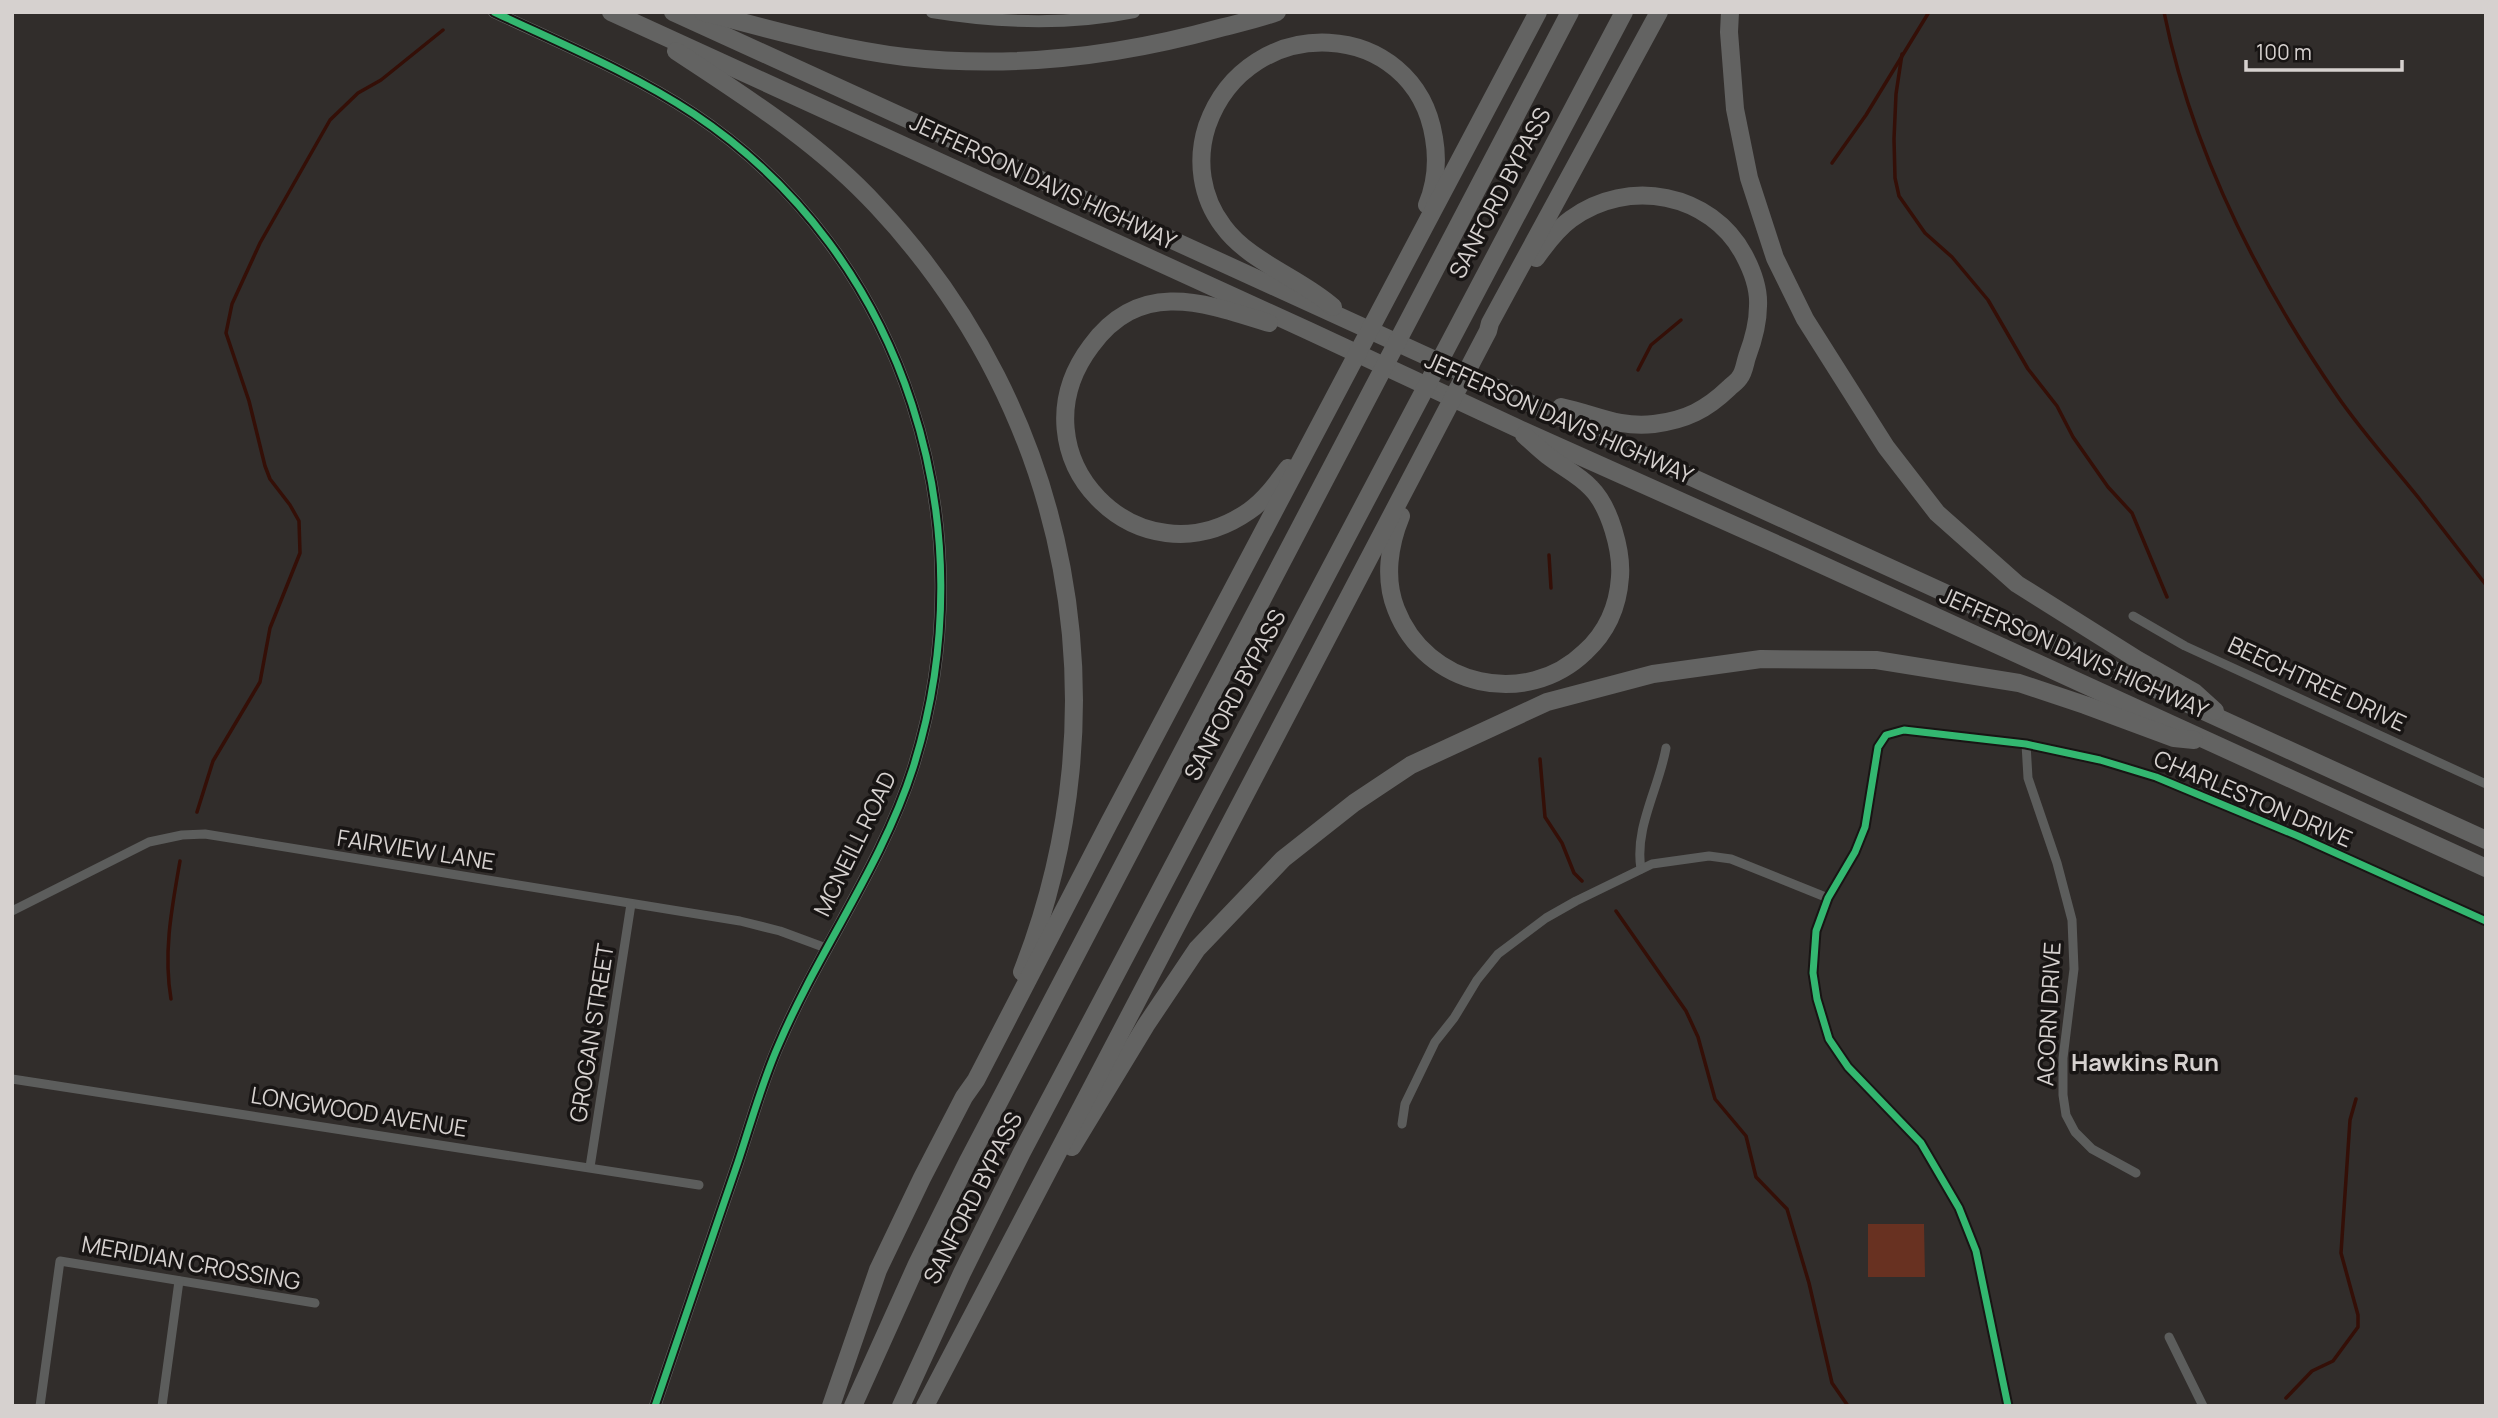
<svg xmlns="http://www.w3.org/2000/svg" width="2498" height="1418" font-family="Manrope,sans-serif">
	<style>
		.green { fill: #683121 }
		.lines { fill: none; stroke-linecap: round; stroke-linejoin: round }
		.stream { stroke: #340f07; stroke-width: 3.5 }
		.street { stroke: #5c5d5c; stroke-width: 9 }
		.secondary { stroke: #676867; stroke-width: 12 }
		.highway { stroke: #636362; stroke-width: 18 }
		.cycleway-casing { stroke: #181514; stroke-width: 11 }
		.cycleway { stroke: #33b770; stroke-width: 7 }
		.labels { text-anchor: middle; stroke-width: 7; stroke-linejoin: round; paint-order: stroke }
		.street-label { font-size: 23px; fill: #d6d1cf; stroke: #181514 }
		.neighbourhood-label { font-size: 24px; font-weight: bold; fill: #d6d1cf; stroke: #181514 }
	</style>
	<rect width="100%" height="100%" fill="#312d2b"/>
	<!-- green -->
	<path class="green" d="M1868,1224h56l1,53h-57z"/>
	<g class="lines">
		<!-- stream -->
		<g class="stream">
			<path d="M2164,12c28,139 94,269 174,385 25,36 55,69 83,104 22,28 43,56 65,84"/>
			<path d="M1902,54l-6,40 -2,45 1,39 4,18 26,37 27,24 36,43 40,69 29,37 16,31 35,50 24,26 35,84"/>
			<path d="M1832,163l34,-48 63,-103"/>
			<path d="M1638,370l13,-25 30,-25"/>
			<path d="M1549,555l2,33"/>
			<path d="M1540,759l5,58 17,26 12,30 8,8"/>
			<path d="M197,812l16,-51 47,-79 10,-54 30,-75 -1,-32 -9,-16 -20,-26 -5,-13 -16,-65 -23,-68 6,-29 28,-61 70,-123 28,-27 23,-13 62,-50"/>
			<path d="M1616,911l70,100 12,26 17,62 31,37 10,41 31,32 22,74 23,100 16,23"/>
			<path d="M171,999c-8,-47 1,-92 9,-138"/>
			<path d="M2286,1398l26,-27 21,-10 25,-34v-12l-17,-62 9,-133 6,-21"/>
		</g>
		<!-- street -->
		<g class="street">
			<path d="M2133,616l52,30 301,138"/>
			<path d="M2026,744l2,34 29,85 15,57 2,49 -11,89v37l3,20 9,17 17,17 44,24"/>
			<path d="M1641,869c-7,-41 18,-81 25,-121"/>
			<path d="M12,911l137,-69 33,-7 23,-1 535,87 40,10 46,17"/>
			<path d="M12,1079l687,106"/>
			<path d="M1402,1124l3,-20 30,-62 19,-24 23,-38 21,-26 48,-36 30,-17 76,-37 57,-8 22,3 97,39"/>
			<path d="M590,1167l41,-263"/>
			<path d="M2169,1337l34,69"/>
			<path d="M40,1406l20,-145 255,42"/>
			<path d="M162,1406l17,-125"/>
			<path d="M2008,1406l-32,-155 -17,-43 -38,-65 -73,-76 -19,-28 -12,-40 -4,-26 3,-42 12,-33 27,-46 10,-25 13,-80 8,-12 18,-5 122,14 74,16 56,17 142,59 188,85"/>
		</g>
		<!-- secondary -->
		<g class="secondary">
			<path d="M494,12c68,32 138,61 200,102 213,142 295,414 219,654 -31,97 -94,182 -134,276 -17,38 -28,79 -41,118 -28,81 -55,162 -83,244"/>
			<path d="M932,12c67,11 134,14 202,0"/>
		</g>
		<!-- highway -->
		<g class="highway">
			<path d="M611,12l698,319 208,97 277,124 692,316"/>
			<path d="M673,12l1813,828"/>
			<path d="M703,12c67,17 134,37 202,45 105,12 214,-1 315,-29 19,-5 39,-9 57,-16"/>
			<path d="M1730,12l-1,20 6,77 14,69 26,80 30,61 81,128 51,66 80,71 121,76 56,32 21,19"/>
			<path d="M676,51c71,47 143,92 201,155 195,208 249,502 145,766"/>
			<path d="M1536,258c10,-14 21,-29 35,-39 57,-42 140,-26 173,36 8,15 15,34 14,51 0,17 -5,35 -11,51 -2,6 -3,15 -7,20 -2,4 -8,8 -11,11 -23,22 -43,32 -75,36 -37,4 -59,-10 -93,-17"/>
			<path d="M1333,307c-32,-29 -84,-45 -110,-81 -22,-29 -27,-66 -16,-100 41,-117 208,-109 227,12 4,23 2,45 -7,67"/>
			<path d="M1269,323c-66,-21 -129,-44 -178,23 -82,109 48,242 158,165 16,-11 28,-28 39,-43"/>
			<path d="M1401,516c-12,29 -17,63 -5,93 30,78 130,100 189,43 22,-20 33,-45 35,-75 2,-26 -10,-70 -29,-89 -12,-13 -29,-21 -43,-32 -8,-6 -16,-14 -24,-21"/>
			<path d="M1072,1147l74,-122 51,-76 86,-90 71,-56 57,-38 136,-63 106,-28 108,-15 115,1 143,23 66,22 89,33 20,2"/>
			<path d="M831,1406l47,-136 44,-92 42,-81 12,-17 133,-257 429,-811"/>
			<path d="M853,1406l64,-142 50,-101 603,-1151"/>
			<path d="M901,1406l61,-133 60,-121 602,-1140"/>
			<path d="M925,1406l563,-1075 2,-8 169,-311"/>
		</g>
		<defs>
			<g id="cycleway">
				<path d="M494,12c68,32 138,61 200,102 213,142 295,414 219,654 -31,97 -94,182 -134,276 -17,38 -28,79 -41,118 -28,81 -55,162 -83,244"/>
				<path d="M2008,1406l-32,-155 -17,-43 -38,-65 -73,-76 -19,-28 -12,-40 -4,-26 3,-42 12,-33 27,-46 10,-25 13,-80 8,-12 18,-5 122,14 74,16 56,17 142,59 188,85"/>
			</g>
		</defs>
		<!-- cycleway casing -->
		<use href="#cycleway" class="cycleway-casing"/>
		<!-- cycleway -->
		<use href="#cycleway" class="cycleway"/>
	</g>
	<g class="labels">
		<!-- street labels -->
		<g class="street-label">
			<text transform="translate(1043 182) rotate(25)" y="8">JEFFERSON DAVIS HIGHWAY</text>
			<text transform="translate(1500 193) rotate(-62)" y="8">SANFORD BYPASS</text>
			<text transform="translate(1559 418) rotate(24)" y="8">JEFFERSON DAVIS HIGHWAY</text>
			<text transform="translate(2074 653) rotate(24)" y="8">JEFFERSON DAVIS HIGHWAY</text>
			<text transform="translate(2317 684) rotate(25)" y="8">BEECHTREE DRIVE</text>
			<text transform="translate(1235 695) rotate(-62)" y="8">SANFORD BYPASS</text>
			<text transform="translate(2253 799) rotate(23)" y="8">CHARLESTON DRIVE</text>
			<text transform="translate(855 844) rotate(-64)" y="8">MCNEILL ROAD</text>
			<text transform="translate(416 850) rotate(9)" y="8">FAIRVIEW LANE</text>
			<text transform="translate(2049 1014) rotate(-87)" y="8">ACORN DRIVE</text>
			<text transform="translate(592 1033) rotate(-81)" y="8">GROGAN STREET</text>
			<text transform="translate(359 1112) rotate(9)" y="8">LONGWOOD AVENUE</text>
			<text transform="translate(973 1198) rotate(-63)" y="8">SANFORD BYPASS</text>
			<text transform="translate(191 1263) rotate(10)" y="8">MERIDIAN CROSSING</text>
		</g>
		<!-- neighbourhood labels -->
		<g class="neighbourhood-label">
			<text x="2145" y="1071">Hawkins Run</text>
		</g>
	</g>
	<!-- border -->
	<rect width="2498" height="1418" fill="none" stroke="#d6d1cf" stroke-width="28"/>
	<!-- scale -->
	<path d="M2246 60v10h156v-10" fill="none" stroke="#d6d1cf" stroke-width="3.5"/>
	<text x="2256" y="60" font-size="21" fill="#d6d1cf" stroke="#181514" stroke-width="5" paint-order="stroke">100 m</text>
</svg>
